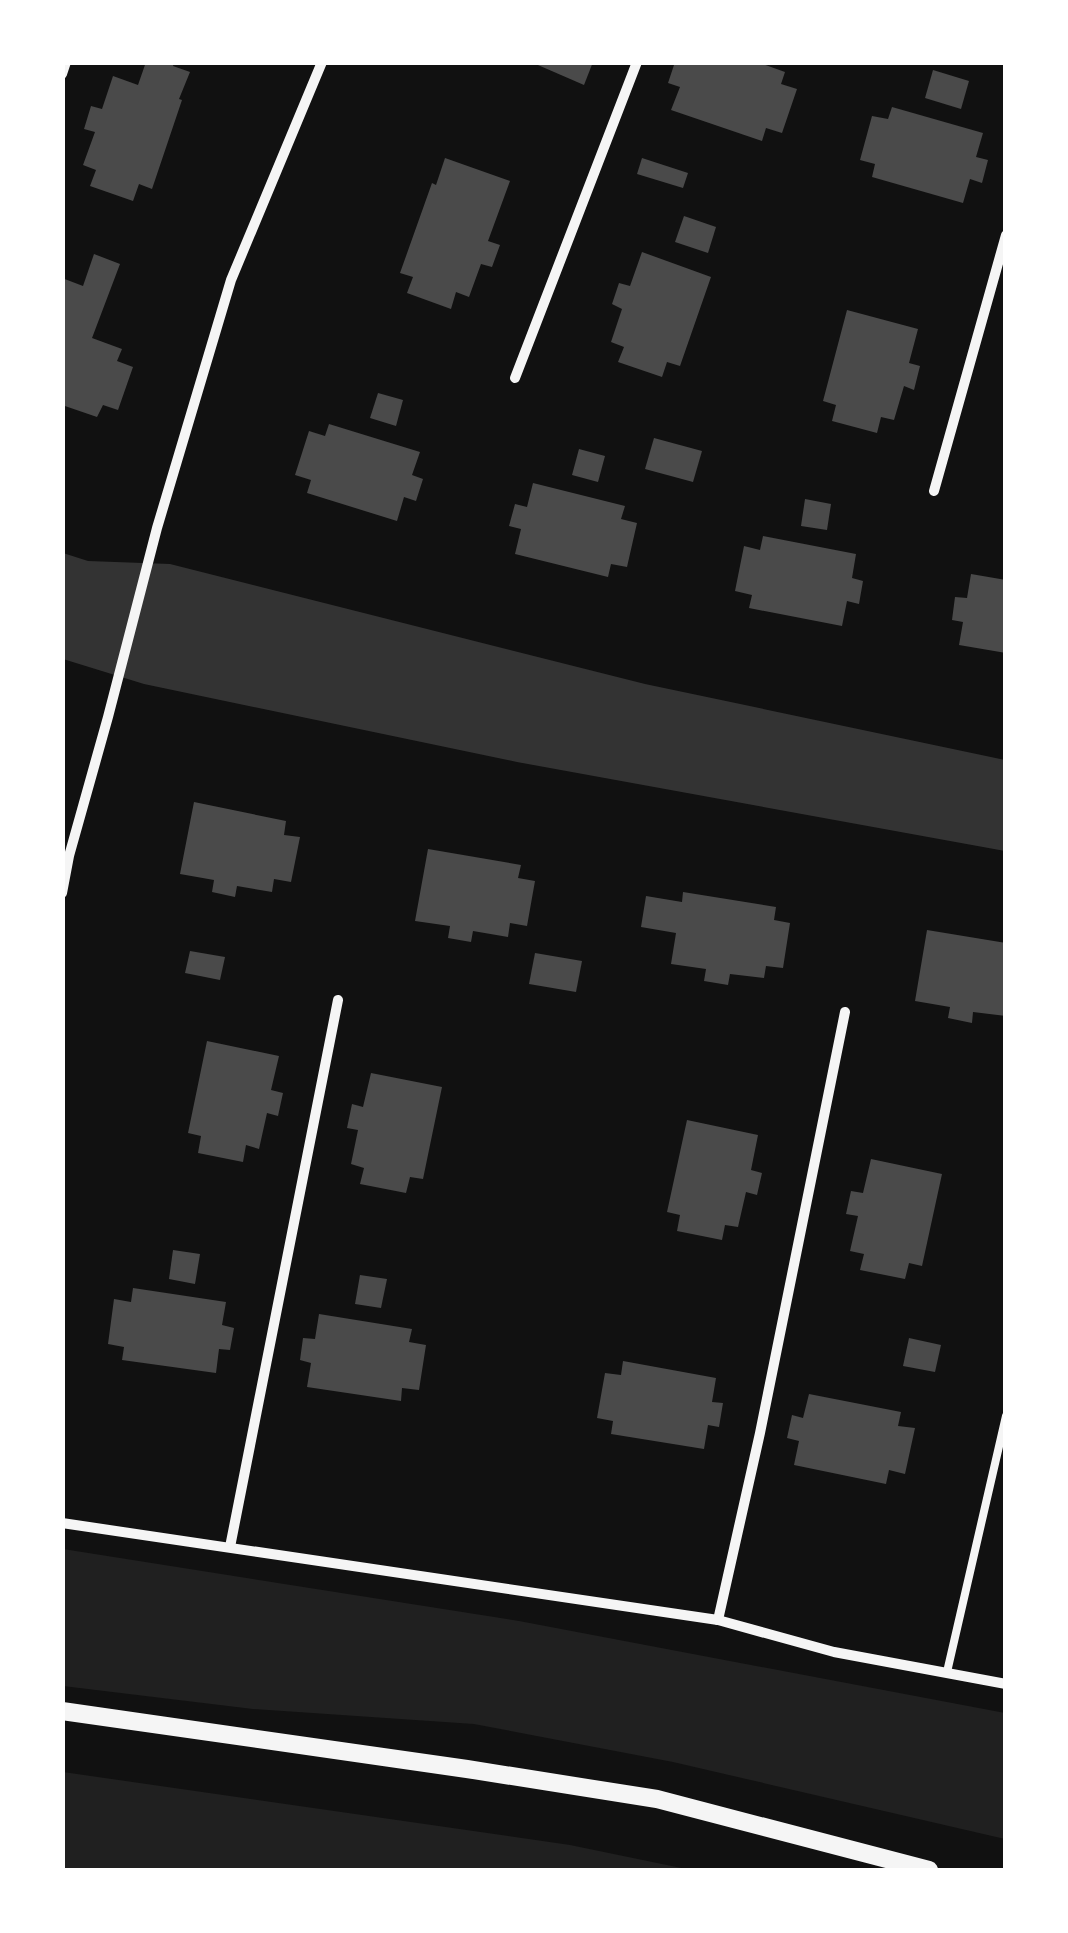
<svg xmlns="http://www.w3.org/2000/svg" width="1068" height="1933" font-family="Montserrat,sans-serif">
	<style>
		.green { fill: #202020 }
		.water { fill: #333 }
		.building { fill: #4a4a4a }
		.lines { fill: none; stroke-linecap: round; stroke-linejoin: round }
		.service { stroke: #f5f5f5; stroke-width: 8 }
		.minor { stroke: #f5f5f5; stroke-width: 10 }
		.tertiary { stroke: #f5f5f5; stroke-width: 18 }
	</style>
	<rect width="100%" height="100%" fill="#111"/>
	<!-- green -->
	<g class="green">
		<path d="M63,1549l456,72 486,92v126l-332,-77 -199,-38 -221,-15 -190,-23z"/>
		<path d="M63,1772l507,73 121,25h-628z"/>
	</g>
	<!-- water -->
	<path class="water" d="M63,553l25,8 82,3 475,120 360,76v91l-488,-89 -373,-78 -81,-25z"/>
	<!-- building -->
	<g class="building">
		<path d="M146,62h28l-1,4 17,6 -11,27 3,1 -30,89 -13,-5 -6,17 -43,-15 6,-16 -13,-5 12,-33 -11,-3 7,-23 11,3 11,-33 25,9z"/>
		<path d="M531,62h62l-9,23z"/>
		<path d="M675,62l12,3 1,-3h69l28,10 -4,12 16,5 -15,44 -16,-5 -4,13 -91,-31 9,-23 -12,-4z"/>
		<path d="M933,70l36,11 -8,28 -36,-11z"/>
		<path d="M892,107l91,26 -7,24 12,3 -6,23 -12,-4 -7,24 -91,-26 3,-13 -15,-4 12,-44 16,3z"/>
		<path d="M445,158l65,23 -22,60 12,4 -8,22 -11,-3 -12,33 -13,-5 -5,17 -44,-16 6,-16 -13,-4 32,-90 4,2z"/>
		<path d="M642,158l46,15 -5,15 -46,-14z"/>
		<path d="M684,216l32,11 -8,26 -33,-11z"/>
		<path d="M642,252l69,25 -31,89 -13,-4 -5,15 -44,-15 6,-15 -13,-5 11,-33 -10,-5 7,-21 11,3z"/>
		<path d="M94,254l26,10 -28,74 30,11 -5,12 16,6 -15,43 -15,-5 -6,12 -35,-12v-127l21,8z"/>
		<path d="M847,310l71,19 -9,34 11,3 -6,24 -10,-4 -10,34 -13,-3 -4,16 -45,-12 4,-16 -13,-4z"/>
		<path d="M378,393l25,7 -7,26 -26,-8z"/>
		<path d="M329,424l91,28 -8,23 11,4 -7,22 -12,-4 -7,24 -90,-28 4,-13 -16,-5 14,-44 16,5z"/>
		<path d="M654,438l48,13 -9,31 -48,-13z"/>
		<path d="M579,449l26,7 -7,26 -26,-7z"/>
		<path d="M533,483l92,23 -4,13 16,4 -10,44 -16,-3 -3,13 -93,-23 6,-25 -12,-3 6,-22 12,3z"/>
		<path d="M805,499l26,5 -4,26 -26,-4z"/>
		<path d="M763,536l93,18 -4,24 11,3 -4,23 -12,-3 -5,25 -93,-18 3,-13 -17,-4 9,-45 16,4z"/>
		<path d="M971,574l35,6v73l-47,-8 4,-23 -11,-2 3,-23 12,1z"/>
		<path d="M194,802l92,19 -2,14 16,2 -9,45 -17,-3 -2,13 -35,-6 -2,11 -23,-5 2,-12 -34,-6z"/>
		<path d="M428,849l93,16 -3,13 17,3 -8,45 -17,-3 -2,14 -35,-6 -2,11 -23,-4 2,-12 -35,-5z"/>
		<path d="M683,892l93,15 -2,13 16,3 -7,45 -17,-2 -2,12 -34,-4 -2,11 -24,-4 2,-12 -35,-5 5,-31 -35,-6 5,-31 36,6z"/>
		<path d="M927,930l79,13v73l-33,-4 -1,11 -24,-5 2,-11 -35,-6z"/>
		<path d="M190,951l35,6 -5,23 -35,-7z"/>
		<path d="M535,953l47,8 -6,31 -47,-8z"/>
		<path d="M207,1041l72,15 -8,34 12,3 -5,23 -11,-3 -8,36 -13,-4 -3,17 -45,-9 3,-17 -13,-3z"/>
		<path d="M371,1073l71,14 -19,92 -13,-2 -4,16 -46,-9 4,-16 -13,-4 7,-34 -11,-2 5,-24 11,3z"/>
		<path d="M687,1120l71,15 -7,35 11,3 -5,22 -11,-3 -8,35 -13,-2 -3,15 -45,-9 3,-16 -13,-3z"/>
		<path d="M871,1159l71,15 -20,92 -13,-3 -4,16 -45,-9 4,-16 -14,-3 8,-35 -12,-2 5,-23 12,2z"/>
		<path d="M173,1250l27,4 -5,30 -26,-5z"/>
		<path d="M360,1275l27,4 -6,29 -26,-4z"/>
		<path d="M133,1288l93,14 -4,23 12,3 -4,22 -11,-1 -3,24 -94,-13 2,-13 -16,-3 6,-45 17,3z"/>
		<path d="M319,1314l93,15 -3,13 17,3 -7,45 -17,-2 -1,13 -94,-14 4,-24 -11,-3 3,-22 12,1z"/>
		<path d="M909,1338l32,7 -6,27 -32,-6z"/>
		<path d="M623,1361l93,17 -4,24 11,1 -4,24 -11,-2 -4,24 -93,-15 2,-13 -16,-3 8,-45 16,2z"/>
		<path d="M809,1394l92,18 -3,14 17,2 -10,46 -16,-4 -3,14 -92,-19 5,-24 -12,-3 5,-23 11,3z"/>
	</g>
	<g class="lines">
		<!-- service -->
		<path class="service" d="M947,1672l59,-256"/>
		<!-- minor -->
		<g class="minor">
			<path d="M62,74l4,-12"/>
			<path d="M515,378l122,-316"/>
			<path d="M934,491l72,-256"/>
			<path d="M62,893l7,-37 39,-139 49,-189 74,-248 91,-218"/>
			<path d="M62,1523l656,97 116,32 172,32"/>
			<path d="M230,1547l108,-547"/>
			<path d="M718,1620l42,-187 85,-421"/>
		</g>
		<!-- tertiary -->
		<path class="tertiary" d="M62,1711l405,58 190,30 272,71"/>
	</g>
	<!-- border -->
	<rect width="1068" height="1933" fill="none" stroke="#ffffff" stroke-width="130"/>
</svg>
